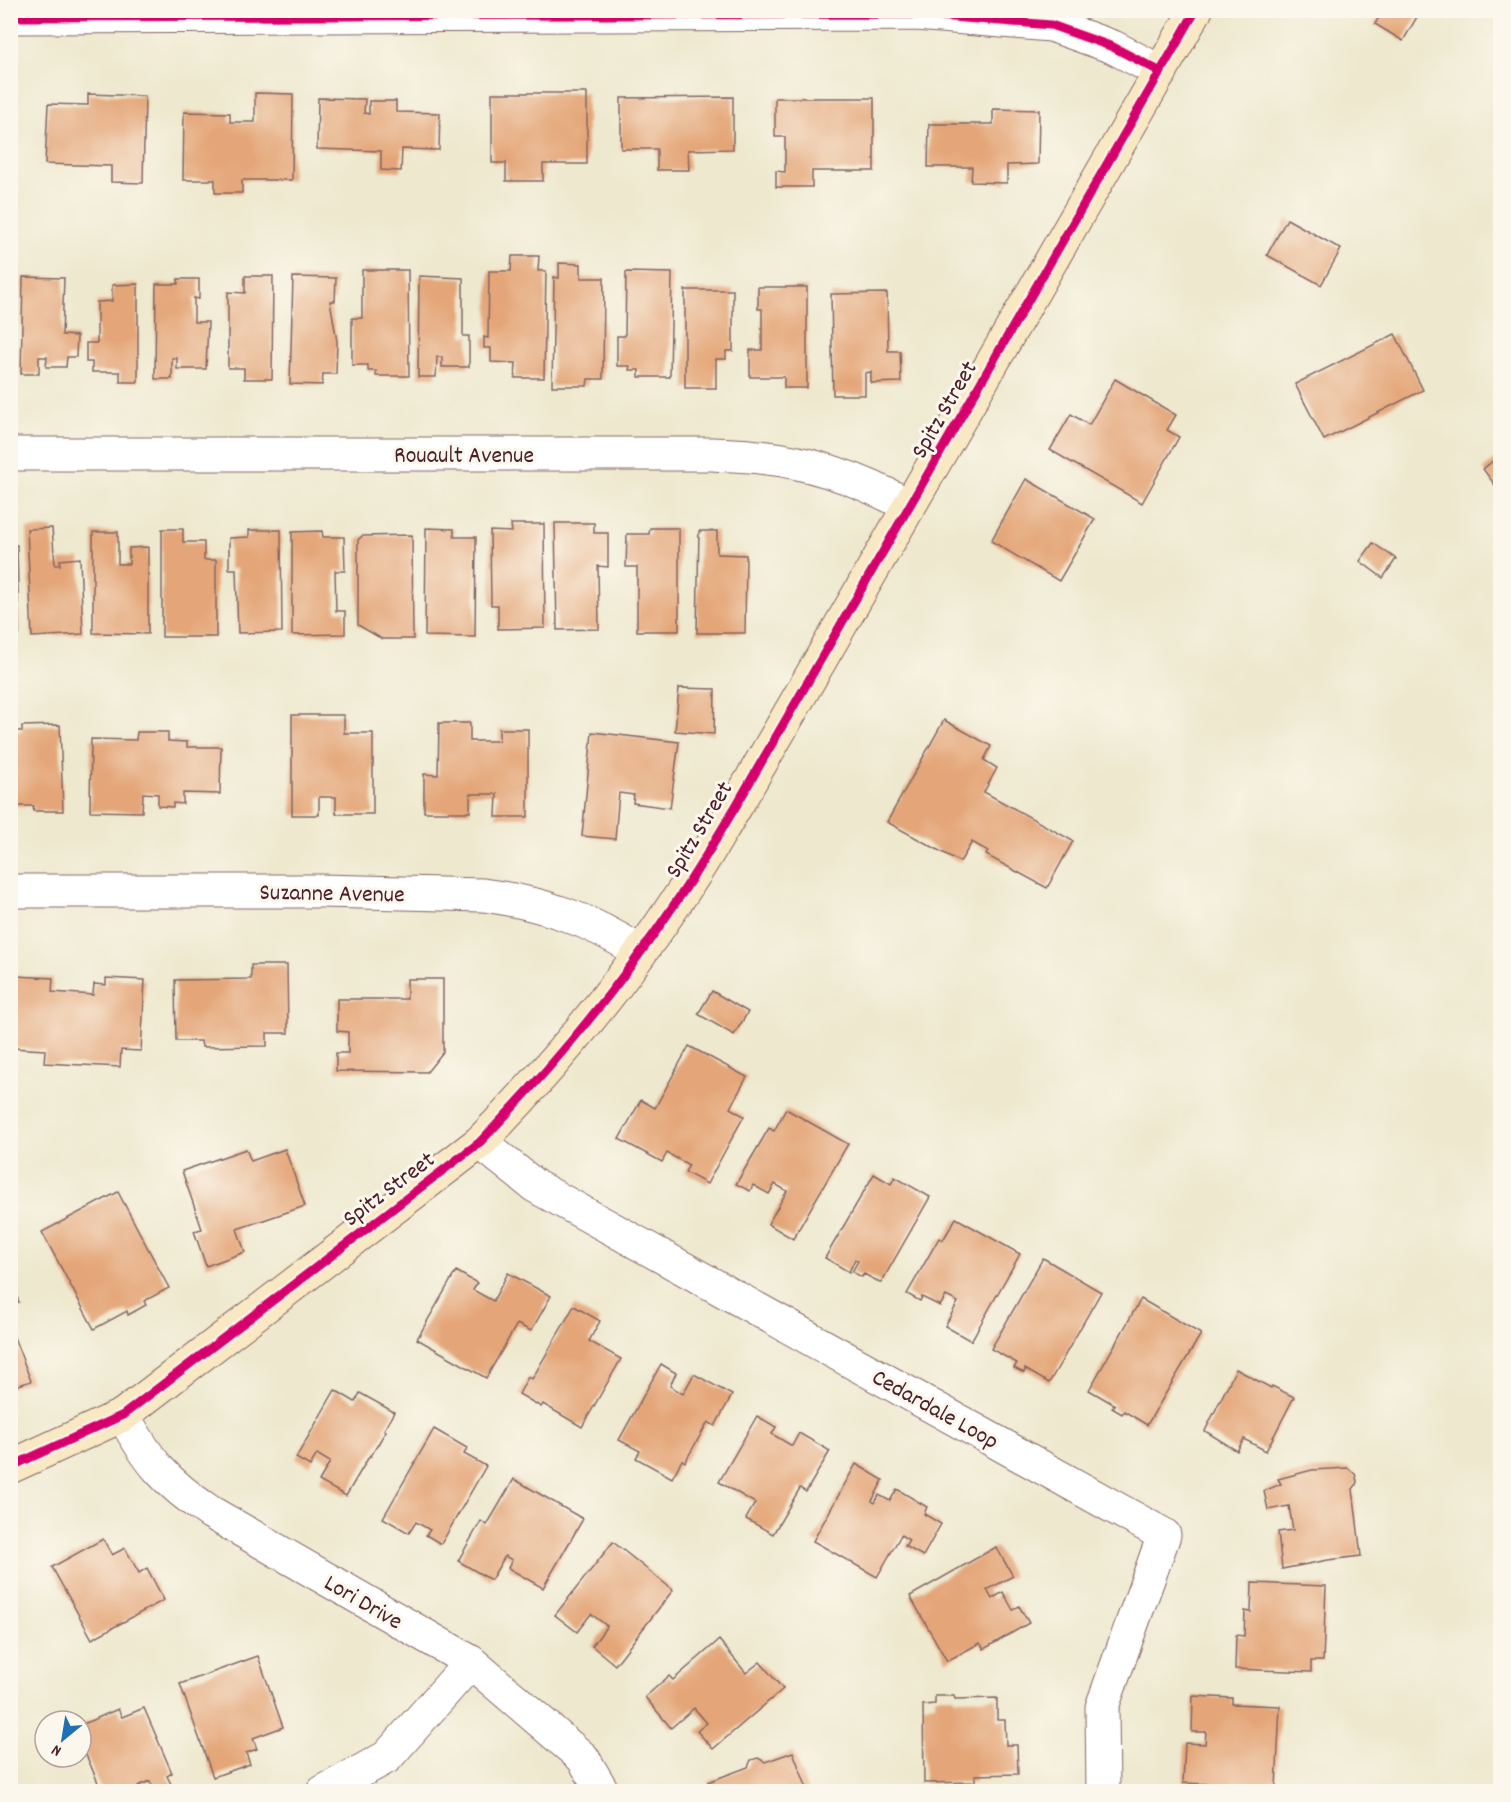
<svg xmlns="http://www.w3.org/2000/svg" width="1511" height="1802" font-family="Dekko,sans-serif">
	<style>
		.building { fill: #e4a678 }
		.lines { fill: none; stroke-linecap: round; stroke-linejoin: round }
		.street-casing { stroke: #836564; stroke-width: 35 }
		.secondary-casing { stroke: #836564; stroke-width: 35 }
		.street { stroke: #fff; stroke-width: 33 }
		.secondary { stroke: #f8e8c3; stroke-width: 33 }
		.cycleway-casing { stroke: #fbf7ec; stroke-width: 13 }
		.cycleway { stroke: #d6006c; stroke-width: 9 }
		.labels { text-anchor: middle; stroke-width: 6; stroke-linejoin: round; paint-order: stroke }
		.street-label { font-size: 24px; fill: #4a1f2b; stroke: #fbf7ec }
	</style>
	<rect width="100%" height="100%" fill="#fbf7ec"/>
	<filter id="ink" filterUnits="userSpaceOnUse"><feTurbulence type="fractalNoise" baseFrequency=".0167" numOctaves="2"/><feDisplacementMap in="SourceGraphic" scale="12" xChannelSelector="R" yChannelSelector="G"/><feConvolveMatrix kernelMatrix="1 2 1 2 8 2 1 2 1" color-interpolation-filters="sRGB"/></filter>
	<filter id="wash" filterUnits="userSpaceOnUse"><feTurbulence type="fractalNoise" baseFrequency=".008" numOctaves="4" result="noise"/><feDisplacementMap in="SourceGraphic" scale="24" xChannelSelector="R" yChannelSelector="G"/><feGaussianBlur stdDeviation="1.35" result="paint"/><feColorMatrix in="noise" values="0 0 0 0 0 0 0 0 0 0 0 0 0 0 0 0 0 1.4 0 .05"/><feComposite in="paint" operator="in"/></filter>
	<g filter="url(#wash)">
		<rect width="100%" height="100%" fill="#eee8ce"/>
		<g id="blocks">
			<!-- building -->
			<g class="building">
				<path d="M1383,10h38l-18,31 -28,-17z"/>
				<path d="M255,93l38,1 -1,86h-50v13h-27v-13h-32l1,-68 46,1v9h25z"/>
				<path d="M492,93h95v71h-44v17h-37v-18h-14z"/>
				<path d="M88,94l57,2 -2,87 -32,-1v-16l-66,-2 3,-60 40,1z"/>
				<path d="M733,97v52l-45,1 1,20h-32v-21h-36v-51z"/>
				<path d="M318,98l47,1 -1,14 5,1v-13h27v11l44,1 -1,37 -37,-1 -1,22 -20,-1v-19l-64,-2z"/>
				<path d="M775,98h99v73h-62v16h-36v-16l9,1v-35h-10z"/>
				<path d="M993,109l46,1 -1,54 -31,1v18l-36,-1 1,-15h-44l1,-43h64z"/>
				<path d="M1287,219l54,30 -20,36 -54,-30z"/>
				<path d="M512,256h27l-1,15h8l-2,107h-29l1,-15 -25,-1v-14h-7v-11l4,1 1,-67h22z"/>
				<path d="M559,263l22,1v14h23l-1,101h-15l-1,7h-35l2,-109 5,1z"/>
				<path d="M362,270h46l1,106h-33v-5h-8v-6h-16v-47h10z"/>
				<path d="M626,272l46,1 -2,104h-31v-7h-10l1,-4h-13v-30h8z"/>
				<path d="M245,276h28l-1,103h-28v-11h-16v-76l17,1z"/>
				<path d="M419,276l44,2v58h6v31h-27v-10h-5l-1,20h-18z"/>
				<path d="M23,277l41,1 -2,57 15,1 -1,21h-9l-1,10h-20l1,-10h-8v17h-18z"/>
				<path d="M293,277l43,1 -1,23h-5l7,40 -1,33h-13l-1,11 -32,-1z"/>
				<path d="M178,279h21v20l-5,-1v24h14l-2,47h-29v-11h-5v21h-17l1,-95h22z"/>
				<path d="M138,284v98h-18v-10h-28v-10h-6v-19h11v-41l15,-1v-16z"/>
				<path d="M758,287h49v101h-23v-11h-34v-27h12v-41h-4z"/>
				<path d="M685,290h48v61h-7v8h-10v29h-31z"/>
				<path d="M887,293l1,58h12l1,31 -30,1v-11l-6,1v22h-32l-2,-101z"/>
				<path d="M1395,334l28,56 -99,50 -29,-56z"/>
				<path d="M1115,379l61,36 -9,15 12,7 -37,66 -92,-53 21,-36 18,11z"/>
				<path d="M1500,455v37l-17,-23z"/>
				<path d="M1026,479l69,40 -36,62 -68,-40z"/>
				<path d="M555,523h39v10h14v34l-10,-1 1,63 -42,1z"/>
				<path d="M511,524h33l1,104 -47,1v-24h-7l-1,-74 22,1z"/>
				<path d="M52,528l3,37h5v-5l20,-2 3,76 -51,3 -5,-108z"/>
				<path d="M426,528l28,1v8h22l-1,100 -50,-1z"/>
				<path d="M650,528h29v103h-42v-64h-11l1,-33h22z"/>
				<path d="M162,529h21v13h21v18h12v77h-54z"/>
				<path d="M249,530h32l1,102 -44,1 -2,-64h-7v-31l20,-1z"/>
				<path d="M322,531l1,6h21l1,34h-10l1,40h9v23l-53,1v-103z"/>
				<path d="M699,531h18v23l29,1 -1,78h-48z"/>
				<path d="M93,532h25v32h11v-16l19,-1v87l-55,-1z"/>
				<path d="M412,535l1,104h-31l-24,-14v-85l4,-4z"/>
				<path d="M1373,543l23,16 -13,19 -23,-17z"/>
				<path d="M10,545h7l2,90h-9z"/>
				<path d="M679,688l36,1 -1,45 -39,-3z"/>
				<path d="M292,715h52v18h29v81h-37v-17h-17v18h-27z"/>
				<path d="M944,720l47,26 -7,14 13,8 -13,24 89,49 -26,47 -61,-33 2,-4 -16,-9 -12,20 -73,-40z"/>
				<path d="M439,723h31v18h29v-12h29v88h-32l1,-23h-27v18h-46v-38l14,1z"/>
				<path d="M60,725l3,86h-30l1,-5h-24v-75h12v-5z"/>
				<path d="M137,732h31v9l19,1v5h34l-1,47 -37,-1v11l-10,-1v4l-15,-1v-12l-15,-1 -1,19 -52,-1 1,-72 45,1z"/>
				<path d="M592,732l87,10 -9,66 -37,-5 1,-8 -15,-2 -4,46 -33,-3z"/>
				<path d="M251,965h36l1,68h-21v13l-65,1 -1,-6h-25l-1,-61 76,-1z"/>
				<path d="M16,976l37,2 -1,14 41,3 1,-11 12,1v-7l39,2 -4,71 -20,-1 -1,17 -76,-4 1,-13 -33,-2z"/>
				<path d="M407,979h36v73l-16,20 -91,-1v-18h12v-21l-11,-1v-32h70z"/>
				<path d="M712,991l36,21 -14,23 -36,-21z"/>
				<path d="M689,1046l58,31 -17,31 14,8 -37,68 -22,-12 4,-7 -22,-12 -5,9 -43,-23 22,-39 14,8z"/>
				<path d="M786,1109l62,35 -55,95 -25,-15 19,-33 -12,-7 -6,10 -16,-9 -3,6 -14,-7 33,-56 5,3z"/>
				<path d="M246,1149l5,12 34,-12 20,57 -68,23 8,23 -39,14 -12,-35 8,-2 -20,-58z"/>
				<path d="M874,1174l17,10 4,-7 35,20 -49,86 -17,-9 -2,3 -10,-5 6,-11 -3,-2 -6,13 -24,-14z"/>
				<path d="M118,1192l51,96 -25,13 2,4 -18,10 -1,-4 -33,18 -52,-97z"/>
				<path d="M956,1218l64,36 -49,87 -26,-15 13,-24 -12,-6 -6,10 -18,-9 -2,4 -13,-7 32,-56 4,2z"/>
				<path d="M1043,1258l58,34 -52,91 -24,-14 -1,4 -10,-5 3,-5 -26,-14z"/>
				<path d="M456,1271l21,12 -4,7 20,11 15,-28 43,23 -20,35 -14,-7 -31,54 -69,-39z"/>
				<path d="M10,1278l9,24 -9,3z"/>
				<path d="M1141,1299l60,35 -54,91 -23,-14 -2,3 -10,-6 3,-3 -26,-15z"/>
				<path d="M574,1306l26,15 -11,20 32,18 -39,68 -39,-23 -2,3 -22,-13 9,-17 4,2z"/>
				<path d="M10,1327l21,54 -21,7z"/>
				<path d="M661,1364l15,9 -6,13 13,8 11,-20 38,21 -17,31 -7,-4 -23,40 -3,-2 -10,18 -36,-20 4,-7 -21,-11z"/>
				<path d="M1236,1369l35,19 1,-2 22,11 -28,54 -22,-12 -7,12 -32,-20z"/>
				<path d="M335,1390l20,12 5,-9 34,19 -10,18 2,1 -15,25 -1,-1 -24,41 -27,-15 11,-19 -13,-8 -7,12 -14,-8z"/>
				<path d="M757,1416l19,11 -4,7 20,12 7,-13 31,18 -24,41 -6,-4 -27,46 -27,-15 9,-16 -36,-21z"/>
				<path d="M434,1429l33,19 -3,6 22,12 -45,78 -15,-9 4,-5 -14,-8 -7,11 -26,-15z"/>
				<path d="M856,1464l27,16 -11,21 3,2 4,-8 11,6 7,-12 30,18 -3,7 17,10 -18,32 -18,-10 4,-6 -8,-5 -24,42 -64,-36z"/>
				<path d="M1348,1468l7,6 2,7 -1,4 -3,4 8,67 -33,4 -46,9 -4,-37 15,-2 -4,-24 -21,4 -4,-19 17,-7 -3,-5 34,-9z"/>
				<path d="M514,1479l69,40 -40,69 -35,-20 4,-8 -7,-4 -14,24 -33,-19 23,-40 6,4z"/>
				<path d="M103,1539l9,16 13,-7 14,25 8,-5 17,32 -72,39 -40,-72z"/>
				<path d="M613,1542l60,48 -58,75 -23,-19 15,-20 -16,-12 -14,18 -22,-17z"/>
				<path d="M996,1547l17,29 -26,14 5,9 11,-7 10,18 6,-4 10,17 -45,26 -4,-6 -33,18 -37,-65z"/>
				<path d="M1252,1583l74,3 -3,75h-12v11l-76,-3 1,-34 8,1 1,-25 6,1z"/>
				<path d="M719,1640l27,33 14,-11 23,27 -70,60 -16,-18 10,-8 -13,-15 -23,20 -26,-31 24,-21 4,4z"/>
				<path d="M258,1656l25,71 -30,11 4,11 -11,4 4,11 -37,13 -33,-93z"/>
				<path d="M935,1696h19l1,3 42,-1v22h8l1,25h11l1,29 -43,1v7l-51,1 -1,-78 12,-1z"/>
				<path d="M1193,1696l39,2v6l48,2 -4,81 -93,-4 2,-40 20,1 1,-12h-14z"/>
				<path d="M144,1708l28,65 -5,3 6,12 -9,4h-9l-5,-11 -12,5 2,6h-38l-21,-49v-18l37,-16 4,8z"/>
				<path d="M793,1752l15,39 -96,1 -4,-10 40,-15 3,-7 7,-2 7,4z"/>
			</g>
		</g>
	</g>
	<g filter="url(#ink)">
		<use href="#blocks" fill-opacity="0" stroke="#836564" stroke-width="1.5"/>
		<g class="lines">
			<defs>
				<g id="street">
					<path d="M10,17l906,-3 135,11 62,22 48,25"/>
					<path d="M10,454h703c15,1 31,1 46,3 54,5 103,23 150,49"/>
					<path d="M10,891h311l162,4c60,8 106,24 157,57"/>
					<path d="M480,1142l55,44 629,349 -62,172 1,85"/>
					<path d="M123,1415c25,46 43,68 87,97l261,150 112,96 20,34"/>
					<path d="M323,1792l64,-35 84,-95"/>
				</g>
				<path id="secondary" d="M10,1467l113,-52 357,-273c73,-75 140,-156 198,-243 21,-30 39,-62 58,-93l460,-796"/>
			</defs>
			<!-- street casing -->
			<use href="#street" class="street-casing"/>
			<!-- secondary casing -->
			<use href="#secondary" class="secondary-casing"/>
			<!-- street -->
			<use href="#street" class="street"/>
			<!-- secondary -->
			<use href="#secondary" class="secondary"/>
			<defs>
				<g id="cycleway">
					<path d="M10,17l906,-3 135,11 62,22 48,25"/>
					<path d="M10,1467l113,-52 357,-273c73,-75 140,-156 198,-243 21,-30 39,-62 58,-93l460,-796"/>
				</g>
			</defs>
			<!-- cycleway casing -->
			<use href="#cycleway" class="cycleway-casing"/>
			<!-- cycleway -->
			<use href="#cycleway" class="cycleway"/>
		</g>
	</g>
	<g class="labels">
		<!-- street labels -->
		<g class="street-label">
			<text transform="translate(943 409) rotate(-60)" y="8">Spitz Street</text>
			<text x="464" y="462">Rouault Avenue</text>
			<text transform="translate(698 829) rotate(-59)" y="8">Spitz Street</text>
			<text transform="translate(332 892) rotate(1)" y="8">Suzanne Avenue</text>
			<text transform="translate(388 1188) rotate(-37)" y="8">Spitz Street</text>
			<text transform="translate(936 1408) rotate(29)" y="8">Cedardale Loop</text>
			<text transform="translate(364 1601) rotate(30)" y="8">Lori Drive</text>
		</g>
	</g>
	<!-- margin -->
	<rect width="1511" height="1802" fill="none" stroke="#fbf7ec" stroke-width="36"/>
	<!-- north arrow -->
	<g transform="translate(63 1739) rotate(210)"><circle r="28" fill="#fbf7ec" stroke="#b4a19f" stroke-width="1.5"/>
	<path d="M0-4.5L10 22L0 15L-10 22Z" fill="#1f6fb2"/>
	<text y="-9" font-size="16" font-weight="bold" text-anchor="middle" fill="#4a1f2b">N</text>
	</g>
</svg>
